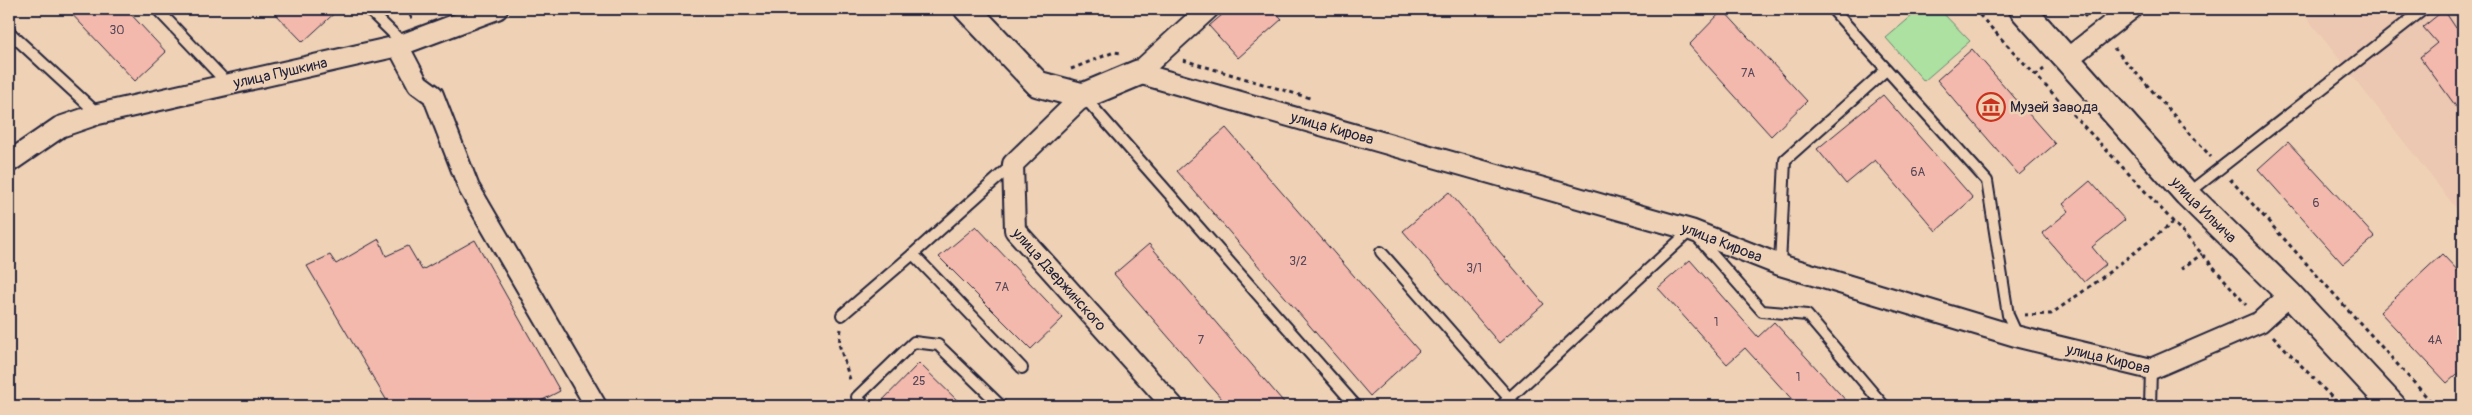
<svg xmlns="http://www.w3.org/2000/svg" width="2472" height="415" font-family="Pangolin,sans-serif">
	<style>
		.built { fill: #ecc7b1 }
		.green { fill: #ace1a2; stroke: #67826e }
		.building { fill: #f3b9ad; stroke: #22223b }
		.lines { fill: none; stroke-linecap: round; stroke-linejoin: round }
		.service-casing { stroke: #22223b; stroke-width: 14 }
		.minor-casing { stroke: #22223b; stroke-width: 24 }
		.tertiary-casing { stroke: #22223b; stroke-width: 29 }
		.path { stroke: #22223b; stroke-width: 3; stroke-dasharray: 4 4; stroke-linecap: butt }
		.service { stroke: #efd2b6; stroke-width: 10 }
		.minor { stroke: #efd2b6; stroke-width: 20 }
		.tertiary { stroke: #efd2b6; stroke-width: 25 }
		.labels { text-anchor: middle; stroke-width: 5; stroke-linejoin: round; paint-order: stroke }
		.number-label { font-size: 12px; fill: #564858 }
		.street-label { font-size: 15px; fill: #22223b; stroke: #efd2b6 }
		.poi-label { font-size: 15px; fill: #22223b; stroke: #efd2b6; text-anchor: start }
	</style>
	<rect width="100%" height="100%" fill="#efd2b6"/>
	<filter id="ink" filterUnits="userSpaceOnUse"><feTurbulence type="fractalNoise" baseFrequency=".02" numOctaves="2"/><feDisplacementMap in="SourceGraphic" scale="10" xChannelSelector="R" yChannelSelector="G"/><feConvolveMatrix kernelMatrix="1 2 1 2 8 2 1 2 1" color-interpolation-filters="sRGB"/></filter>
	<g filter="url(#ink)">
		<!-- built -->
		<path class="built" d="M2300,9h163v191l-8,7z"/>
		<!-- green -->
		<path class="green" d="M1920,9h19l31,32 -46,40 -38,-43z"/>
		<!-- building -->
		<g class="building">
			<path d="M67,9h59l40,43 -31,29z"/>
			<path d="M271,9h68l-36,33z"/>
			<path d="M1229,9h44l9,10 -44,39 -29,-32z"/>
			<path d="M1723,10l84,91 -36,35 -82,-91z"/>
			<path d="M2444,10l12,18 7,-5v93l-43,-59 17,-14 -14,-16z"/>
			<path d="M1972,49l83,95 -36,31 -82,-95z"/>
			<path d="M1883,95l90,103 -37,33 -61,-71 -29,24 -29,-35z"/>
			<path d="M1226,128l193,223 -49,45 -193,-225z"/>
			<path d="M2288,142l87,95 -32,27 -85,-95z"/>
			<path d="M2090,181l35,39 -33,27 14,17 -22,18 -42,-49 27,-22 -6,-7z"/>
			<path d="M1449,192l95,112 -45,39 -96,-112z"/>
			<path d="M976,226l87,92 -32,31 -92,-92z"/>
			<path d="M379,239l7,17 22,-10 14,24 53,-30 85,151 -29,15h-141l-83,-140 23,-11 6,9z"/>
			<path d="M1149,244l138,162h-59l-114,-132z"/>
			<path d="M2442,254l21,22v93l-16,14 -67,-71z"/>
			<path d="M1690,260l68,77 16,-15 77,84h-53l-53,-58 -18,16 -69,-76z"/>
			<path d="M919,363l44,43h-86z"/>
		</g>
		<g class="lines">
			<defs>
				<g id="service">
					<path d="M157,9l73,77"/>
					<path d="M368,9l36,35"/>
					<path d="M1834,11l153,170 21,134 10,22"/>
					<path d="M9,32l89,82"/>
					<path d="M1084,97l272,309"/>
					<path d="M1012,165l-99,89 109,114"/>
					<path d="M2187,194l237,-185"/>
					<path d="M1381,252l135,154"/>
					<path d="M1780,265l5,-105 101,-90"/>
					<path d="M842,315l71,-61"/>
					<path d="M865,406l-8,-9 57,-55 24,3 63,61"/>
					<path d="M1501,406l190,-176 71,81 45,4 77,91"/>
					<path d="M2150,406l1,-37"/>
				</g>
				<g id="minor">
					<path d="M398,46l20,38 15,11 36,93 127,218"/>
					<path d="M2067,59l64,-50"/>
					<path id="s1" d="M1138,73l553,157 89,35 239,72 132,32 109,-47 30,-27"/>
					<path d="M1138,73l70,-64"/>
					<path id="s2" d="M1083,96l-70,68 2,66 158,176"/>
					<path id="s3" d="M9,162l51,-35 38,-13 300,-68 99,-37"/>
				</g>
				<g id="tertiary">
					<path d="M967,9l71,75 45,12 55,-23"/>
					<path id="s4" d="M2022,9l165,185 103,101 103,111"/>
				</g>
			</defs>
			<!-- service casing -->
			<use href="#service" class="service-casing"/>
			<!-- minor casing -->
			<use href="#minor" class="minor-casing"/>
			<!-- tertiary casing -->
			<use href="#tertiary" class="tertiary-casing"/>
			<!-- path -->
			<g class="path">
				<path d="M405,9l7,9"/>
				<path d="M1974,9c90,99 186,193 272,296"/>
				<path d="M2078,9l8,8"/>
				<path d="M2114,48l97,109"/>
				<path d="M1183,60l130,39"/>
				<path d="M1071,69l43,-17 8,1"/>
				<path d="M2035,76l9,-7"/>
				<path d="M2230,179l205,227"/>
				<path d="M2181,269l21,-15"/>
				<path d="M2024,315l27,-1 44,-31 79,-61"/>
				<path d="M841,329l-2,15 12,39"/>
				<path d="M2273,336l67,70"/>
			</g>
			<!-- service -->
			<use href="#service" class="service"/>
			<!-- minor -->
			<use href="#minor" class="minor"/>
			<!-- tertiary -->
			<use href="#tertiary" class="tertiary"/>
		</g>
	</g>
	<!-- icons -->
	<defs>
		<symbol id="museum-ring" viewBox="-11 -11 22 22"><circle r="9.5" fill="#efd2b6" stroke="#c8321e" stroke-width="1.5"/><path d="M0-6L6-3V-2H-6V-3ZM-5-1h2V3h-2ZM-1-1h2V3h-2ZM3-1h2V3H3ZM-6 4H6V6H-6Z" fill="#c8321e"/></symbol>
	</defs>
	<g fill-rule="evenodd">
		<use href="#museum-ring" x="1975" y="91" width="32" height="32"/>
	</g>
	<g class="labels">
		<!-- number labels -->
		<g class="number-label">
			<text x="117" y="34">30</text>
			<text x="1748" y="77">7А</text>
			<text x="1918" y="176">6А</text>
			<text x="2316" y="207">6</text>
			<text x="1298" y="265">3/2</text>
			<text x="1474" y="272">3/1</text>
			<text x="1002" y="291">7А</text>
			<text x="1716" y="326">1</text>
			<text x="1201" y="344">7</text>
			<text x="2435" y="344">4А</text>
			<text x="1798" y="381">1</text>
			<text x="919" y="385">25</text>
		</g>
		<!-- street labels -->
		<g class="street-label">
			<text dy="5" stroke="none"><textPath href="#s3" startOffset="289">улица Пушкина</textPath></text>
			<text dy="5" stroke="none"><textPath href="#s1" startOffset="202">улица Кирова</textPath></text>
			<text dy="5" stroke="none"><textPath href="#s4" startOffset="271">улица Ильича</textPath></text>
			<text dy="5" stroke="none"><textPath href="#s1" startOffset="608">улица Кирова</textPath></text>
			<text dy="5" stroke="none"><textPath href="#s2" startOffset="230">улица Дзержинского</textPath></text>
			<text dy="5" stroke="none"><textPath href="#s1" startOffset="1012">улица Кирова</textPath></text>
		</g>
		<!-- poi labels -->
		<g class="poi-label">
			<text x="2010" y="112">Музей завода</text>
		</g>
	</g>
	<!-- margin -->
	<rect width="2472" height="415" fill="none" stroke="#efd2b6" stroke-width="30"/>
	<rect x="15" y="15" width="2442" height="385" fill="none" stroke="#22223b" stroke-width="2" filter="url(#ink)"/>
</svg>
